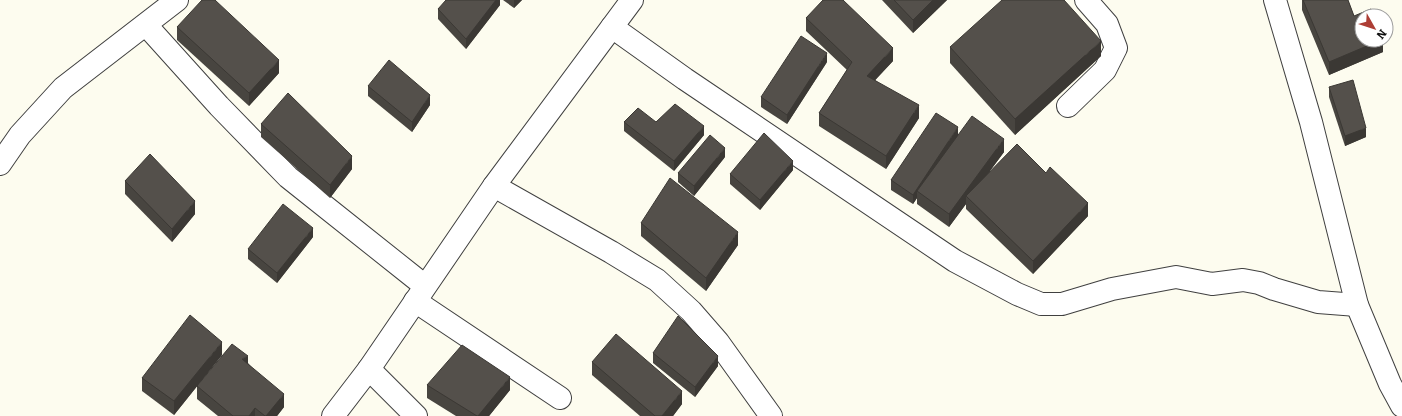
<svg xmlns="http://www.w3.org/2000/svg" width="1402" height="416" font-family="Bitter,serif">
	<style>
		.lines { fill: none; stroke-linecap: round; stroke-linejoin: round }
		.minor-casing { stroke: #404040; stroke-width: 24 }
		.minor { stroke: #fff; stroke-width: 22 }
		.wall { fill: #484540 }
		.shaded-wall { fill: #3b3834 }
		.building { fill: #54504b; stroke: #3b3834 }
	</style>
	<rect width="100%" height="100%" fill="#fdfcef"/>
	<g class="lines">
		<defs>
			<g id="minor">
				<path d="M1275,0l36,122 46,183 33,79 12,22"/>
				<path d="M146,25l73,81 69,71 137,109"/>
				<path d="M612,27l73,52 270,182 62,33 24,10h21l50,-15 64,-12 36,7 31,-4 16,3 15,6 44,13 39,3"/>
				<path d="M1068,106l37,-36 11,-22 -9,-24 -21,-24"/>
				<path d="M0,164l20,-29 43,-47 114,-88"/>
				<path d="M494,186l117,66 46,28 34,31 27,31 53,74"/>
				<path d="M415,301l145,97"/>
				<path d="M369,369l47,47"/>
				<path d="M333,416l36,-47 125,-183 138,-186"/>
			</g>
		</defs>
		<!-- minor casing -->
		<use href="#minor" class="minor-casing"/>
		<!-- minor -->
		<use href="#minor" class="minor"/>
	</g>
	<!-- wall -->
	<g class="wall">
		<path d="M500,0v5l-34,44 -28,-30v-10z"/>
		<path d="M503,0h19l-8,8z"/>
		<path d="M882,0h65l-34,33z"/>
		<path d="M1302,0h46l6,16 29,24v12l-54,23 -27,-65z"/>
		<path d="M806,18l87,43 -18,19 44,38 -33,51 -67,-43v-13l28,-43 -41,-39z"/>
		<path d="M177,27l102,46 -30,33 -72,-66z"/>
		<path d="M950,47l151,9 -86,79 -65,-72z"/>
		<path d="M827,62l-40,62 -26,-17v-10z"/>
		<path d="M368,86l62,19 -18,27 -44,-36z"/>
		<path d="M1329,87l37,50 -21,9 -16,-49z"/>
		<path d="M624,122h32l48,13 -30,36 -50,-40z"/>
		<path d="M261,124l91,45 -22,29 -69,-61z"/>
		<path d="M958,135l46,17 -14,19 98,45 -55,58 -67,-65v-5l-17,23 -32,-23v-6l-4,6 -22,-14v-10z"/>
		<path d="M725,157l-31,39 -16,-14v-9z"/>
		<path d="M793,170l-33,40 -30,-26v-10z"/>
		<path d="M125,181l70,33 -23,28 -47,-48z"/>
		<path d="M641,223l97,22 -32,46 -65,-55z"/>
		<path d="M313,237l-36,46 -29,-24v-10z"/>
		<path d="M653,353l65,13 -23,31 -42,-34z"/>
		<path d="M222,355l-48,60 -32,-24v-13z"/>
		<path d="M592,362l90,42 -9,12h-33l-48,-41z"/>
		<path d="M248,363l36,44 -7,9h-59l-21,-17v-13z"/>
		<path d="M427,385l83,5 -21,26h-33l-29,-18z"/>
	</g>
	<!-- shaded-wall -->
	<g class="shaded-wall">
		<path d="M496,0h4v5l-34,44v-10z"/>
		<path d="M514,0h8l-8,8z"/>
		<path d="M933,0h14l-34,33v-13z"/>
		<path d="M1381,40h2v12l-54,23v-13z"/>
		<path d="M1101,41v15l-86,79v-16z"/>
		<path d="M893,48v13l-26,28v-13z"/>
		<path d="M827,53v9l-40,62v-9z"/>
		<path d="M279,60v13l-30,33v-13z"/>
		<path d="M430,95v10l-18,27v-10z"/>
		<path d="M919,105v13l-33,51v-13z"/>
		<path d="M704,126v9l-30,36v-10z"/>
		<path d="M958,127v10l-41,54v7l-4,6v-9z"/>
		<path d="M1366,128v9l-21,9v-10z"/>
		<path d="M1004,139v13l-35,47 -3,-3v8l-17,23v-13z"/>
		<path d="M725,148v9l-31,39v-10z"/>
		<path d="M352,156v13l-22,29v-13z"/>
		<path d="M793,161v9l-33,40v-10z"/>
		<path d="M195,201v13l-23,28v-13z"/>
		<path d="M1088,203v13l-55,58v-13z"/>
		<path d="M313,228v9l-36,46v-10z"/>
		<path d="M738,232v13l-32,46v-13z"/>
		<path d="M222,342v13l-48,60v-14z"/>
		<path d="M248,356v14l-6,-11z"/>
		<path d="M718,356v10l-23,31v-10z"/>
		<path d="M510,377v13l-21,26h-11z"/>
		<path d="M682,391v13l-9,12h-11z"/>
		<path d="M284,394v13l-7,9h-11z"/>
		<path d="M255,408v8h-6z"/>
	</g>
	<!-- building -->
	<g class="building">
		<path d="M202,0h13l64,60 -30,33 -72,-66z"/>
		<path d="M446,0h50l-30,39 -28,-30z"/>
		<path d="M823,0h20l50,48 -26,28 52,29 -33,51 -67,-43 33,-51 -46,-44z"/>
		<path d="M894,0h39l-20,20z"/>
		<path d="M1002,0h62l37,41 -86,78 -65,-72z"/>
		<path d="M1303,0h45l6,16 17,-7 3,7h-12v24h19l-52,22z"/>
		<path d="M801,36l26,17 -40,62 -26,-18z"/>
		<path d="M389,60l41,35 -18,27 -44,-36z"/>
		<path d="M1353,80l13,48 -21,8 -16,-49z"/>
		<path d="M288,93l64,63 -22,29 -69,-61z"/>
		<path d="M675,104l29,22 -30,35 -50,-39 14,-14 18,14z"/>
		<path d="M936,113l22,14 -45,68 -22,-15z"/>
		<path d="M972,116l32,23 -55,75 -32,-23z"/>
		<path d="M764,133l29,28 -33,39 -30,-26z"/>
		<path d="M710,135l15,13 -31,38 -16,-13z"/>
		<path d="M1017,144l29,29 4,-6 38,36 -55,58 -67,-65z"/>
		<path d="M150,154l45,47 -23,28 -47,-48z"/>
		<path d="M670,178l68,54 -32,46 -65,-55z"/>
		<path d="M283,204l30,24 -36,45 -29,-24z"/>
		<path d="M190,315l32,27 -48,59 -32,-23z"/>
		<path d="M678,316l40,40 -23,31 -42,-34z"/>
		<path d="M616,334l66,57 -20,25h-7l-63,-54z"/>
		<path d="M232,344l16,12 -6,3 42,35 -18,22h-1l-10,-8 -6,8h-16l-36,-30z"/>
		<path d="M462,345l48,32 -32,39h-1l-50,-31z"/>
	</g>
	<!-- north arrow -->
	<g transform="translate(1374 28) rotate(129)"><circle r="19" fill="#ffffff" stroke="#9e9e9e"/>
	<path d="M0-3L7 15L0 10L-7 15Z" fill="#ad3e35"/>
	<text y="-6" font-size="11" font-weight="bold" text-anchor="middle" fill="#0d0d0d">N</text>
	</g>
</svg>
